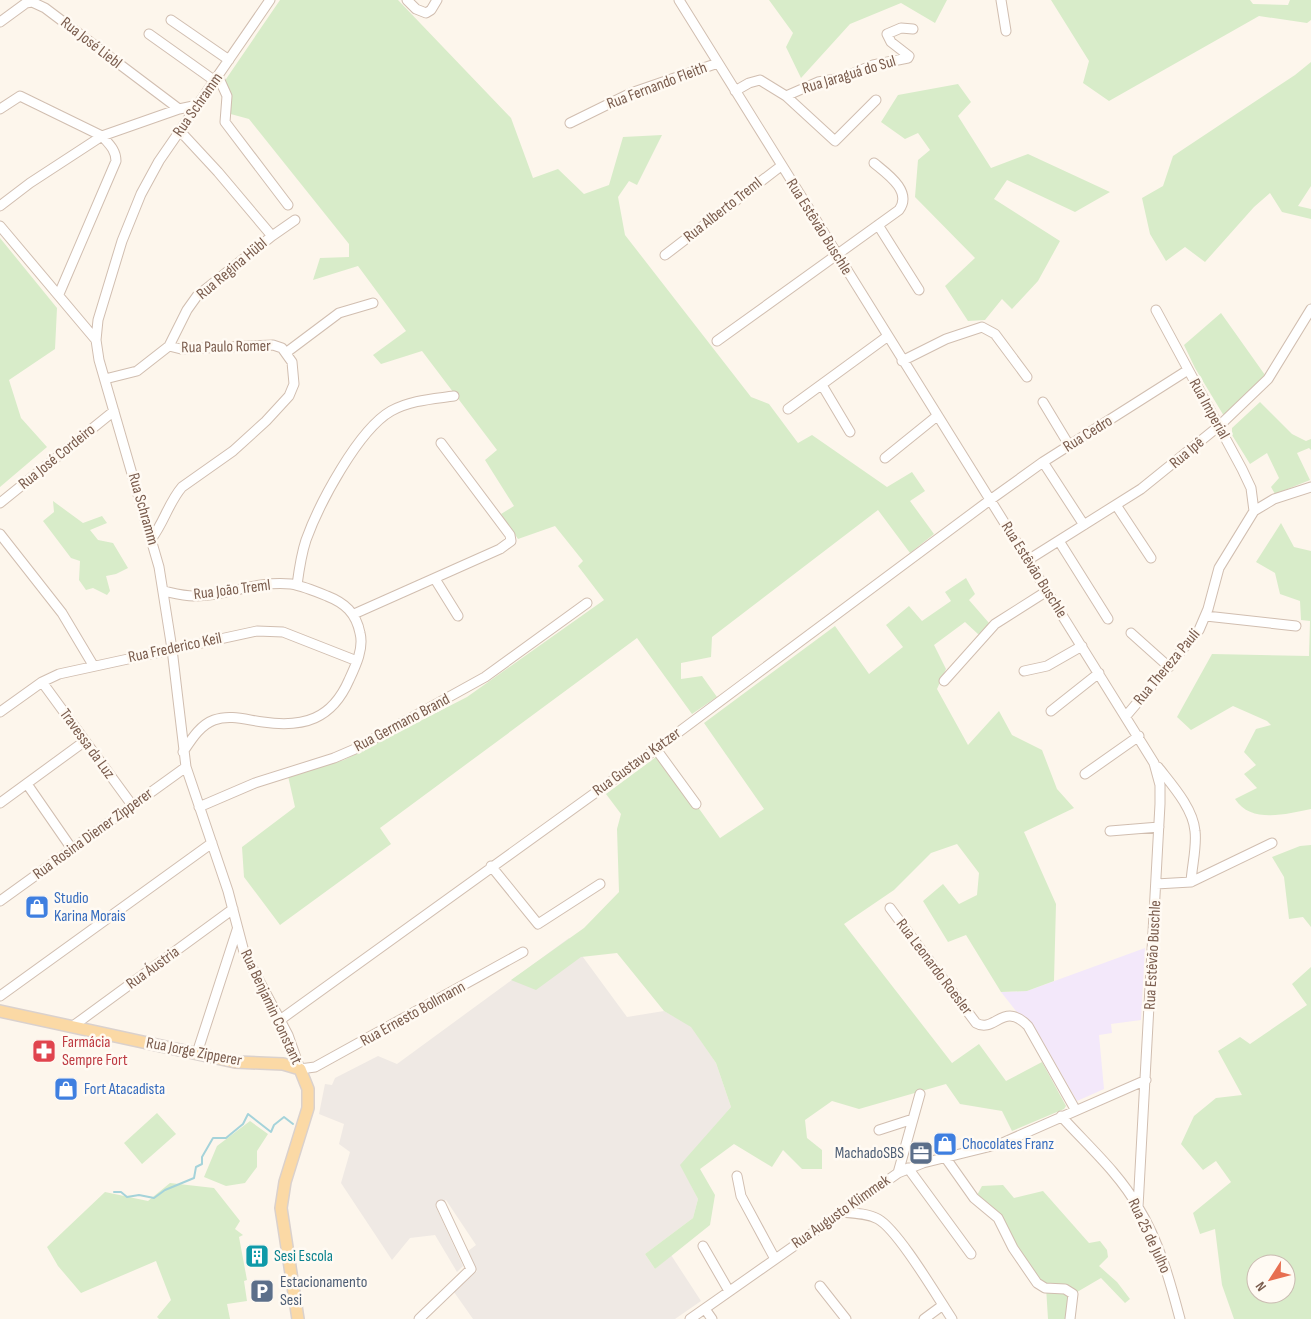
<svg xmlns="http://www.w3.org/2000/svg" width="1311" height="1319" viewBox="0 0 1311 1319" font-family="'Sofia Sans Condensed',sans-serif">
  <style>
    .industrial { fill: #efe9e4 }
    .education { fill: #f3e8fa }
    .green { fill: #d8ecc9; fill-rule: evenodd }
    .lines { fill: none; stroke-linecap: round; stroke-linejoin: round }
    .stream { stroke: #a5d3da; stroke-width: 2 }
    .minor-casing { stroke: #d1beb0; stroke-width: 11 }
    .major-casing { stroke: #dad1cd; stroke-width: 14 }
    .minor { stroke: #fff; stroke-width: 9 }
    .major { stroke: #fbd9a5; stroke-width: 11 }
    .labels { text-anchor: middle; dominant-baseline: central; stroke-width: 5; stroke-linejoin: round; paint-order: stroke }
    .street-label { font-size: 16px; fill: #7a5c4d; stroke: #fffaf3 }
    .shop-label { font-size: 16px; fill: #366cbe; stroke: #fffaf3; text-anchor: start }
    .health-label { font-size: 16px; fill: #be3a42; stroke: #fffaf3; text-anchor: start }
    .service-label { font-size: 16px; fill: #4e5e75; stroke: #fffaf3; text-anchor: end }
    .culture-label { font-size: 16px; fill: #0d838f; stroke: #fffaf3; text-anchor: start }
  </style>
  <rect width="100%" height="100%" fill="#fdf6ec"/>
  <path class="industrial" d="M569,938L627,1017L664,1011L691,1026L716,1063L731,1107L681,1165L698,1199L693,1218L645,1254L655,1269L671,1255L701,1301L675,1319H473L454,1292L477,1271L464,1254L476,1245L446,1200L435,1205L463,1266L457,1272L435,1235L410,1238L392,1260L341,1183L350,1152L339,1144L344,1124L319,1114L325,1084L332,1085L335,1078L378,1056L397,1064Z"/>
  <path class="education" d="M1145,948L1141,1020L1111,1024L1112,1033L1099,1035L1104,1089L1077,1101L1034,1026L1016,1011L1001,992L1027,991Z"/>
  <path class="green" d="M280,0H398L511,118L533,178L558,169L584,194L609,185L623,137L662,135L637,185L629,181L618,197L625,235L751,397L769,404L798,443L812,435L887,487L912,472L925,491L910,501L934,534L910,553L878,510L712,637L711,657L681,663V679L702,676L717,697L692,714L637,638L380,828L391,844L280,925L244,877L242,847L295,807L288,776L344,760L467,697L604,600L578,566L583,561L555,526L518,539L501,514L514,506L485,460L497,450L422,351L381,364L373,355L406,331L358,266L313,280L320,258L349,257V244L249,119L227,113L224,82Z
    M769,0H947L935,23L901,3L850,24L801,78L786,47L793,33Z
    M1051,0H1250L1253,4L1288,5L1290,0H1311V20L1307,23L1259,16L1109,101L1083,83L1089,61Z
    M1311,62V186L1298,206L1311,209V219L1282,212L1270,193L1254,207L1205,262L1185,247L1166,261L1150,234L1142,198L1163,186L1173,156L1295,75Z
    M958,84L971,102L958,116L991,168L1028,154L1110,192L1075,212L1007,180L994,199L1060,241L1038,281L1012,309L1002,299L985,320L968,321L945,286L975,258L915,197L918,160L930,150L918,133L905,139L881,122L898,95Z
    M0,238L57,308L55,349L9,380L21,418L47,447L0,487Z
    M1221,313L1265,375L1228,414L1224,416L1195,368L1184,345Z
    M1260,402L1292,434L1306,441L1311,439V450L1309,448L1297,453L1310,480L1275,494L1271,487L1279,478L1267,453L1250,464L1232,435V428Z
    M53,501L83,523L102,516L107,523L90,530L98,540L113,543L128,568L116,574L106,576L110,591L107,595L93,588L86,590L79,580L80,561L71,558L43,521L54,512Z
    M1281,523L1294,547L1311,551V809C1286,814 1251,824 1235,799L1257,788L1244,774L1256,765L1244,752L1256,729L1271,725L1267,721L1233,706L1191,730L1177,717L1212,654L1309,656L1310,621L1301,620L1300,601L1280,594L1275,573L1256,562Z
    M966,578L975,594L969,600L989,623L984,633L978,634L965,622L934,645L946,669L937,689L968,745L999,711L1012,735L1042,750L1057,789L1074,808L1024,832L1056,904L1054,981L1027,991L1001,992L966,935L948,942L923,901L943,884L959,904L977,895L979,873L957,844L931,853L894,890L844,924L952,1063L979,1044L1006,1081L1042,1062L1066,1106L1064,1109L1012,1131L1002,1111L960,1104L946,1084L859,1109L832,1101L805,1120L807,1138L822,1150V1169H802L783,1150L772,1167L734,1144L700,1169L715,1195L710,1225L655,1269L645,1254L693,1218L698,1199L680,1165L731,1107L716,1063L691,1027L664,1011L617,953L581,957L536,990L511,980L584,928L619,892L617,829L621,814L606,794L660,754L720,838L764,809L704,723L835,626L869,674L903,647L886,625L909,606L922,621L951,601L945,592Z
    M1311,845V927L1303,917L1289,919L1284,877L1272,857L1300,846Z
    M1311,967V1319H1234L1222,1285L1215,1229L1200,1234L1193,1213L1231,1182L1216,1161L1203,1170L1181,1144L1194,1116L1216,1098L1242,1095L1218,1051L1240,1037L1250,1044L1307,1005L1292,984ZM1256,1264H1286V1294H1256Z
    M157,1113L176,1134L142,1164L124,1143Z
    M250,1121L268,1134L257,1151V1167L245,1183L226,1186L204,1177L217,1146Z
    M170,1183L214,1188L240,1221L235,1229L243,1235L239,1237L247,1280L244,1281L247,1301L227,1304L230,1319H159L157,1317L171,1300L156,1261L81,1293L58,1266L47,1247L105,1192L148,1201Z
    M1003,1185L1014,1198L1043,1191L1089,1243L1100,1241L1107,1250L1108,1257L1099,1266L1117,1282L1130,1299L1125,1303L1101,1278L1072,1295L1069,1319H1048L1046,1287L1031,1273L1005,1226L976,1197L982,1186Z"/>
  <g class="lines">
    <path class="stream" d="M114,1192H121L127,1197L139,1195L154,1198L165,1190L194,1178L196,1167L202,1164V1157L213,1138H226L243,1124L248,1114L271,1132L274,1125L284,1117L293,1124"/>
    <g class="minor-casing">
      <path id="minor" d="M270,0L159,161L141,194L122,241L98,320L96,340L99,360L159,567L172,649L186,767L228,891L244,952L288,1035L300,1069L315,1067L523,952
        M407,0L416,9L426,13L431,10L437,0
        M679,0L1154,763L1160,785V804L1138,1207
        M1001,0L1006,31
        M171,20L229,60
        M0,22L26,3L32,2L45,8L179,109
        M149,34L215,81
        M218,76L227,96L225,122L288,205
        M735,91L749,83L760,80L786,96L818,82L842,78L873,65L908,58L909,56L891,42L887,34L901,28L913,29
        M786,96L835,141L876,100
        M0,109L20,96L102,136L179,109L198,105
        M570,123L631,93L718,63
        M0,206L30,183L102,136C109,144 116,150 116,161L59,294
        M878,225L919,290
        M0,226L96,340
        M272,236L295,220
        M665,255L781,166
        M1156,310L1242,469L1251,488L1254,511
        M717,341L899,210C913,191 886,173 874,163
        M169,346L187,310L197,296L272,236L218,172L180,131
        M287,352L339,313L373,303
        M902,361L946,339L982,327L995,334L1027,377
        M105,379L137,371L169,346L181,349L273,345L282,348L292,362L294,384L289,396L266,421L233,451L182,487C169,502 164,522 152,538
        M822,385L850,432
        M1043,402L1069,445
        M788,409L888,336
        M885,458L937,416
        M1043,462L1084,525
        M0,503L114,411
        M1116,505L1151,558
        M0,534L62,613L93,665
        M1059,541L1108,619
        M1028,560L1141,489L1219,426L1268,379L1311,309
        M435,579L458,616
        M297,585C299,570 301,555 306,540C319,504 358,430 391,411C411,400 433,399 454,396
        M164,591C173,593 184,596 194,596C225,597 256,580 291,584C303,586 315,591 327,596C345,603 356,613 360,633C364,648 356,665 349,680C332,719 304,728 263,722C247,720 230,714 214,720C200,725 191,740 183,752
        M354,614L500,549L511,541L510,535L441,443
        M1206,616L1296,626
        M1131,633L1169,667
        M1024,671L1047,666L1082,646
        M944,681L995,624L1047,591
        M42,682L132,805
        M1051,711L1099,673
        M0,712L42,682L59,674L257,631L283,632L357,661
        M1126,716L1199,630L1208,609L1219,568L1254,511L1274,499L1311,487
        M656,749L696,804
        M1085,774L1139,736
        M27,784L72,849
        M0,803L85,741
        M199,807L255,783L334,758L355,749L485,677L587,603
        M1110,831L1159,827
        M491,866L538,924L600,884
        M1191,882L1272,843
        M1156,884L1191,882C1192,865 1197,847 1195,831C1193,808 1172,785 1158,767
        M0,901L186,767
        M890,908L976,1023C995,1034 1003,1000 1028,1026L1075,1109
        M0,996L212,843
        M280,1020L656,749L990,500L1043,462L1188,370
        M73,1026L233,909
        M197,1053L237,930
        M1061,1116C1087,1145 1119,1173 1138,1207C1159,1241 1170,1281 1180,1319
        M879,1130L913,1119
        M945,1157L974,1198L998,1218L1013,1248L1037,1283L1045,1288L1065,1289L1073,1294L1070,1319
        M908,1168L971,1254
        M898,1173L920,1094
        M737,1176L741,1196L775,1259
        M840,1212C853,1213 867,1213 878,1219C898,1230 938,1298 952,1319
        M703,1246L729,1291
        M820,1286L846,1319
        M705,1309L712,1319
        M419,1319L471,1269L441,1205
        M690,1319L898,1173L923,1163L1000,1144L1146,1080
        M924,1319L943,1305"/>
    </g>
    <g class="major-casing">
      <path id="major" d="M0,1011L235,1062L283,1064L300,1069L308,1089V1108L285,1182L281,1208L298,1319"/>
    </g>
    <use href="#minor" class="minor"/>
    <use href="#major" class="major"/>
  </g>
  <defs>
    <g id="shop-square" transform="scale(1.25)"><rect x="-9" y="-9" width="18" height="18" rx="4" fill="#3f7fe0" stroke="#fffaf3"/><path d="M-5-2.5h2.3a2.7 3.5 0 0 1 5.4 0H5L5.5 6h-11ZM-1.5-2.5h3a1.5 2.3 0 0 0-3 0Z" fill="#fff"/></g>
    <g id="pharmacy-square" transform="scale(1.25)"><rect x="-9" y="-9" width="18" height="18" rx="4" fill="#e0444e" stroke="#fffaf3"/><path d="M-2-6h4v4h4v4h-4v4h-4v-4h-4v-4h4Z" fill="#fff"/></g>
    <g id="office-square" transform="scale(1.25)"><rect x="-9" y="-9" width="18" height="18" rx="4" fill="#5c6f8a" stroke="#fffaf3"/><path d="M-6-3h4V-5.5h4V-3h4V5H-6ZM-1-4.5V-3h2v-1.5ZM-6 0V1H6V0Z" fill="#fff"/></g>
    <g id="building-square" transform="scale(1.25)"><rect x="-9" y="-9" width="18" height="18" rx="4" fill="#0f9aa8" stroke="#fffaf3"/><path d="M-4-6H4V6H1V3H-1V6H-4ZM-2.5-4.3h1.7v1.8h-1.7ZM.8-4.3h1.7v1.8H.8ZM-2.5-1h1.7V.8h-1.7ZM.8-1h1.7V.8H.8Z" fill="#fff"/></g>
    <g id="parking-square" transform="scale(1.25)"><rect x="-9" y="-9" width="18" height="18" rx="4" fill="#5c6f8a" stroke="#fffaf3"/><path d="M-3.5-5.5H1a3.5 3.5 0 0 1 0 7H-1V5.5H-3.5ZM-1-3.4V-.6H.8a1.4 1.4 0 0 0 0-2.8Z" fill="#fff"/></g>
  </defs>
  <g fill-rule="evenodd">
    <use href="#shop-square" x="37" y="907"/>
    <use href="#pharmacy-square" x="44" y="1051"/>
    <use href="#shop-square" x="66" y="1089"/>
    <use href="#shop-square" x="945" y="1144"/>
    <use href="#office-square" x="921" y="1153"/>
    <use href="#building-square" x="257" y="1256"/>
    <use href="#parking-square" x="262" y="1291"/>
  </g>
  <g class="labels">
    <g class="street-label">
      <text transform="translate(91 43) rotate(38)">Rua José Liebl</text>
      <text transform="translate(849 75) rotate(-17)">Rua Jaraguá do Sul</text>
      <text transform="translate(657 86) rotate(-21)">Rua Fernando Fleith</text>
      <text transform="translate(198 105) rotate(-55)">Rua Schramm</text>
      <text transform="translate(723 210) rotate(-38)">Rua Alberto Treml</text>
      <text transform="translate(819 227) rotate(58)">Rua Estêvão Buschle</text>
      <text transform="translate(232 269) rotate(-40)">Rua Regina Hübl</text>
      <text transform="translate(226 347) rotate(-1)">Rua Paulo Romer</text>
      <text transform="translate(1209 409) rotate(61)">Rua Imperial</text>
      <text transform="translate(1088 434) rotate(-32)">Rua Cedro</text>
      <text transform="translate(1187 453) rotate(-40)">Rua Ipê</text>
      <text transform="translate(57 457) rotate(-39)">Rua José Cordeiro</text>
      <text transform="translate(143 509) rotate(74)">Rua Schramm</text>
      <text transform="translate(1034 570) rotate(58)">Rua Estêvão Buschle</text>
      <text transform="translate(232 590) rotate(-7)">Rua João Treml</text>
      <text transform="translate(175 648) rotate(-12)">Rua Frederico Keil</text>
      <text transform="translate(1167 667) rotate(-50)">Rua Thereza Pauli</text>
      <text transform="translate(402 723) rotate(-28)">Rua Germano Brand</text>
      <text transform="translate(87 744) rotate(54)">Travessa da Luz</text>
      <text transform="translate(637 762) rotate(-36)">Rua Gustavo Katzer</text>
      <text transform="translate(93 834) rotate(-36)">Rua Rosina Diener Zipperer</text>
      <text transform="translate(1153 955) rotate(-87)">Rua Estêvão Buschle</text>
      <text transform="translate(934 967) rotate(53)">Rua Leonardo Roesler</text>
      <text transform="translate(153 968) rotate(-36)">Rua Áustria</text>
      <text transform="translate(271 1007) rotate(65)">Rua Benjamin Constant</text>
      <text transform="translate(413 1014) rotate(-29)">Rua Ernesto Bollmann</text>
      <text transform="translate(194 1052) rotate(11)">Rua Jorge Zipperer</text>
      <text transform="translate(841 1212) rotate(-35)">Rua Augusto Klimmek</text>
      <text transform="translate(1149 1236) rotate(65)">Rua 25 de Julho</text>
    </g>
    <g class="shop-label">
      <text x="54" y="898">Studio<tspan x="54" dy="18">Karina Morais</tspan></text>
      <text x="84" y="1089">Fort Atacadista</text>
      <text x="962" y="1144">Chocolates Franz</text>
    </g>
    <g class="health-label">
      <text x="62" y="1042">Farmácia<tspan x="62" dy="18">Sempre Fort</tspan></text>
    </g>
    <g class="service-label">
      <text x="904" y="1153">MachadoSBS</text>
      <text x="280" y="1282" text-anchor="start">Estacionamento<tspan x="280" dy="18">Sesi</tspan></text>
    </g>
    <g class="culture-label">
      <text x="274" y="1256">Sesi Escola</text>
    </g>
  </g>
  <g transform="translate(1271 1279) rotate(234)"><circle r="24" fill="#fffaf3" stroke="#cabbb1"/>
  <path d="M0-4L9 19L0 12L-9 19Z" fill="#e76f51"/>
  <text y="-8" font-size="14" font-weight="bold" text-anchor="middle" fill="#7a5c4d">N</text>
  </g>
</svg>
